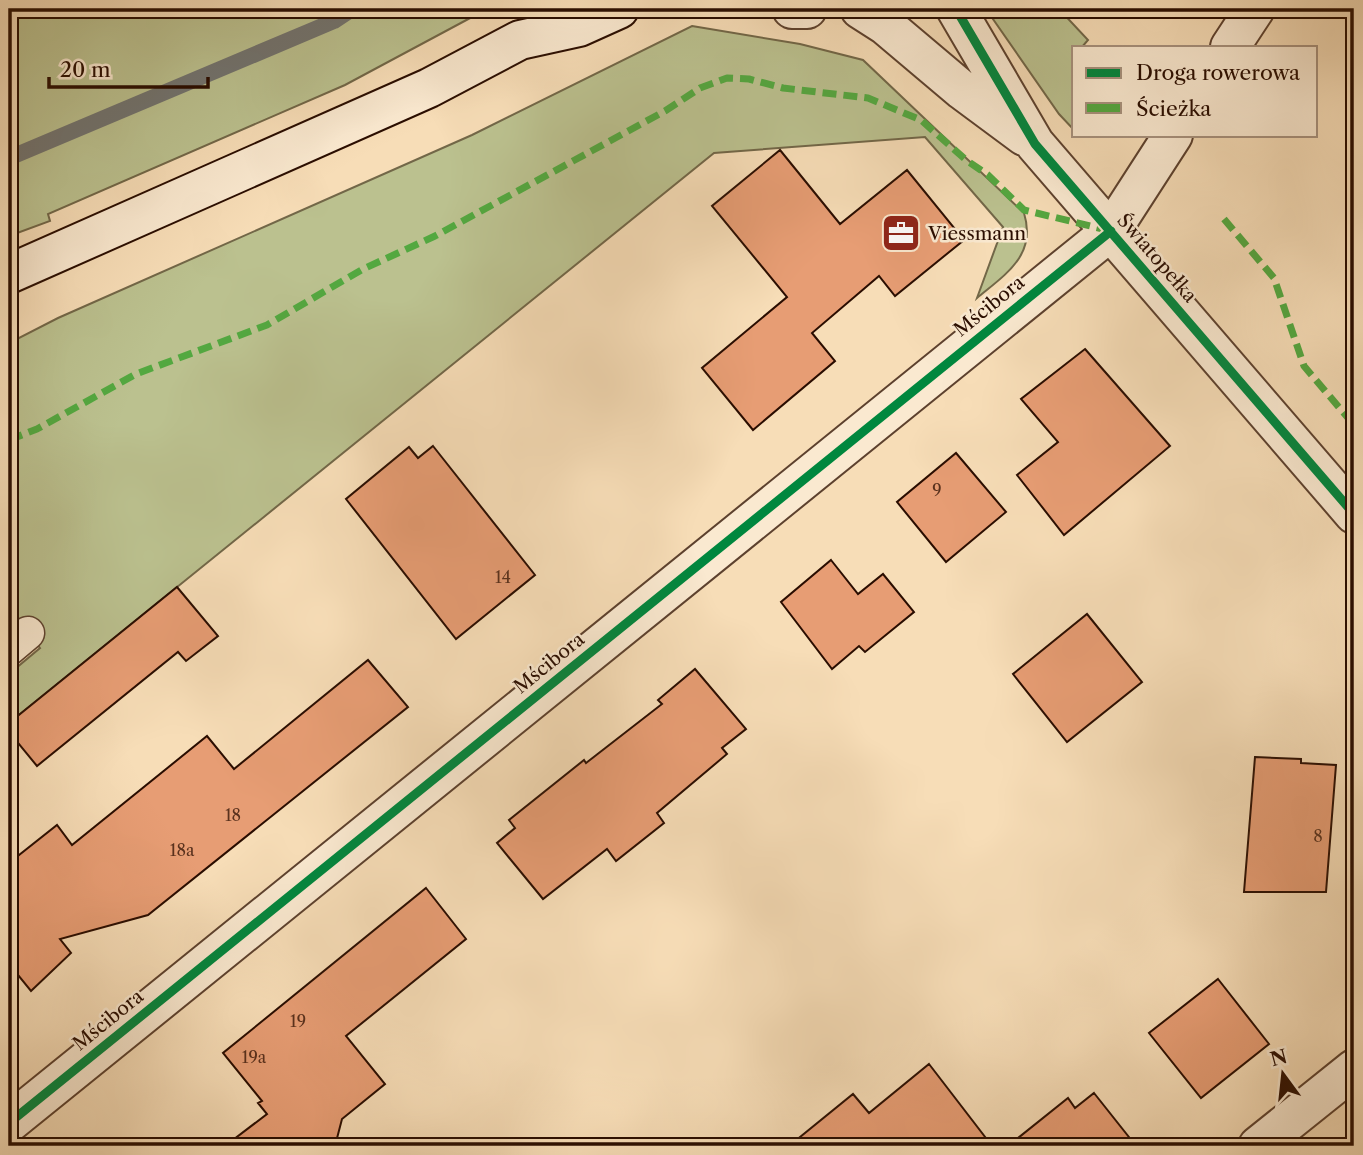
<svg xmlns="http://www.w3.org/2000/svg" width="1363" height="1155" viewBox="0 0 1363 1155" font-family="'Libre Caslon Text',serif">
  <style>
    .green { fill: #bbc18f; stroke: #726748; stroke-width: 2 }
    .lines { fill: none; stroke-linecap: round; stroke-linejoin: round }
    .stream { stroke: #727470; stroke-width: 16 }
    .building { fill: #e79d74; stroke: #2a0d00; stroke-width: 2 }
    .service-casing { stroke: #5d412e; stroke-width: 35 }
    .minor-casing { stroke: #5d412e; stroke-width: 42 }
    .tertiary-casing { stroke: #5d412e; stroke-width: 42 }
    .secondary-casing { stroke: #2a0d00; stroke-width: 42 }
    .service { stroke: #fae9d0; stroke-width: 32 }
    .minor { stroke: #fae9d0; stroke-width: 38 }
    .tertiary { stroke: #fae9d0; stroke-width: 38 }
    .secondary { stroke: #fae9d0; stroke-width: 38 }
    .quiet { stroke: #53a840; stroke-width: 7; stroke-dasharray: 14 7; stroke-linecap: butt }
    .cycleway-casing { stroke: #fae9d0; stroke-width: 13 }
    .cycleway { stroke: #00873e; stroke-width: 9 }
    .labels { text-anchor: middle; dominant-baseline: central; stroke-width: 5; stroke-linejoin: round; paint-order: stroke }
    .number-label { font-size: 16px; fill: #59311d }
    .poi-label { font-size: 19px; fill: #2a0d00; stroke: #fae9d0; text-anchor: start }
    .street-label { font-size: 19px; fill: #2a0d00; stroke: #fae9d0 }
  </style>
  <rect width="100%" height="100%" fill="#f7ddb7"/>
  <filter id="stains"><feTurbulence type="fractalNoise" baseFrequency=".00286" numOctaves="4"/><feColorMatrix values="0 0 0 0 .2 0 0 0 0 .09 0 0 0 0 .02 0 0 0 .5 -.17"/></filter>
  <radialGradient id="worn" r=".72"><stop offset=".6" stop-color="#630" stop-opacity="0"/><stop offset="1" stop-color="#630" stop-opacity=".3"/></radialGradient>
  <path class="green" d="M9,9H487L345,85L48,214L50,221L9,236Z
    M986,9H1059L1088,40L1082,47H1074V130L1059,114Z
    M692,26L800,44L863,60L1024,213C1037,255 1006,274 977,298L1003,227L925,137L714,153L9,723V674L40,648L9,609V343L58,318L472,135Z"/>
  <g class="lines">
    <path class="stream" d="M9,158L334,21L352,9"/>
  </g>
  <path class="building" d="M780,150L840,224L907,170L964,240L895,296L879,276L812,333L835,361L753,430L702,368L787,297L712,206Z
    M1085,349L1170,446L1064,535L1017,475L1058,442L1021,399Z
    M433,446L535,575L456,639L346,499L409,447L418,458Z
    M956,453L1006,512L946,562L897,502Z
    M831,560L858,594L883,574L914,612L865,652L859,646L832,669L781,602Z
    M177,587L218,636L186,661L178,652L37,766L9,732V723Z
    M1087,614L1142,682L1067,742L1013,674Z
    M368,660L408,707L148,915L60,939L71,953L31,991L9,964V863L57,825L72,845L207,736L234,769Z
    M695,669L746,729L722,748L727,754L657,813L664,823L616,861L607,849L543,899L497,843L515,828L509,820L584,760L586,763L662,704L658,700Z
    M1255,757L1301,759V763L1336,765L1326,892H1244Z
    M426,888L466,939L346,1036L385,1084L342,1119L335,1146H225L267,1114L258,1103L262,1101L223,1053Z
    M1218,979L1269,1044L1201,1098L1149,1033Z
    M929,1064L992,1146H789L853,1094L869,1113Z
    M1094,1093L1136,1146H1008L1068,1098L1075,1108Z"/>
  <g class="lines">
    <g class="service-casing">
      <path id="service" d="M9,649L28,633"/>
    </g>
    <g class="minor-casing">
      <path id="minor" d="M1230,47L1255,9
        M9,1123L1111,231L1173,135
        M1258,1146L1354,1069"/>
    </g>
    <g class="tertiary-casing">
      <path id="tertiary" d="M792,9H807
        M860,9L885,25L962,90L1024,136
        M956,9L1035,144L1354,514"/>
    </g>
    <g class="secondary-casing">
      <path id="secondary" d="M9,274L429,88L520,40L579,27L619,9"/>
    </g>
    <use href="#service" class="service"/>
    <use href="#minor" class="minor"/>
    <use href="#tertiary" class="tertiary"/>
    <use href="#secondary" class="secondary"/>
    <path class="quiet" d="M1224,219L1274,278L1304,366L1354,425
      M9,440L37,429L136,374L267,325L363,269L435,236L665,111L700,88L727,78L749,79L783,88L868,98L921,120L966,160L988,175L1024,210L1107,230"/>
    <g class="cycleway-casing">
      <path id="cycleway" d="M956,9L1035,144L1354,514
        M9,1123L1111,231"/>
    </g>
    <use href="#cycleway" class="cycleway"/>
  </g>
  <defs>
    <g id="office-square" transform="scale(2.0125)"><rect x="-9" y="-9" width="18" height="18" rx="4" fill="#8f2418" stroke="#fae9d0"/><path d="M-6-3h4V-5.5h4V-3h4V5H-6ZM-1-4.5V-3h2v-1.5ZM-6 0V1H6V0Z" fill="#fff"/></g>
  </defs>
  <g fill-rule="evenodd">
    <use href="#office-square" x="901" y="233"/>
  </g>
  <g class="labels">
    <g class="number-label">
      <text x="937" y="490">9</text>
      <text x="503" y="577">14</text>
      <text x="233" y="815">18</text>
      <text x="1318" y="836">8</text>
      <text x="182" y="850">18a</text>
      <text x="298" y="1021">19</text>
      <text x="254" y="1057">19a</text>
    </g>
    <g class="poi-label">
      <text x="928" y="233">Viessmann</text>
    </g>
    <g class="street-label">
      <text transform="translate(1157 258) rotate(49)">Światopełka</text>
      <text transform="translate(989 306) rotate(-39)">Mścibora</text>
      <text transform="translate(549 663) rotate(-39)">Mścibora</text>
      <text transform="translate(108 1020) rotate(-39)">Mścibora</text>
    </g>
  </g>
  <rect width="1363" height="1155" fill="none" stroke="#f7ddb7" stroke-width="35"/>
  <rect x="10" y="10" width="1342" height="1134" fill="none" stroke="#2a0d00" stroke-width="3.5"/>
  <rect x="18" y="18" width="1328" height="1120" fill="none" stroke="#2a0d00" stroke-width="2"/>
  <rect x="1072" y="46" width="245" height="91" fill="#fae9d0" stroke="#a7917d" stroke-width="2"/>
  <rect x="1086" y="68" width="35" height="10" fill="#00873e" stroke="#a7917d" stroke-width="2"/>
  <text x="1136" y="80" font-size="21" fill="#2a0d00">Droga rowerowa</text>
  <rect x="1086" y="103" width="35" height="10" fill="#53a840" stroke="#a7917d" stroke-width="2"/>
  <text x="1136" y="116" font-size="21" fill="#2a0d00">Ścieżka</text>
  <g transform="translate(1283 1074) rotate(345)" stroke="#fae9d0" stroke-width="5" paint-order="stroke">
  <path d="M0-5L12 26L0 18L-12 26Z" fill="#2a0d00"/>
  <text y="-10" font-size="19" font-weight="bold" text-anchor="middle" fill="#2a0d00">N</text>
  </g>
  <path d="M49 77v10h159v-10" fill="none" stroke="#2a0d00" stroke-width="3.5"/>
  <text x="60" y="77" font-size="21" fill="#2a0d00" stroke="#fae9d0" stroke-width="5" paint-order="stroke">20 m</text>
  <rect width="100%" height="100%" filter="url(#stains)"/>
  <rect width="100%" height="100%" fill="url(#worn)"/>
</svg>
